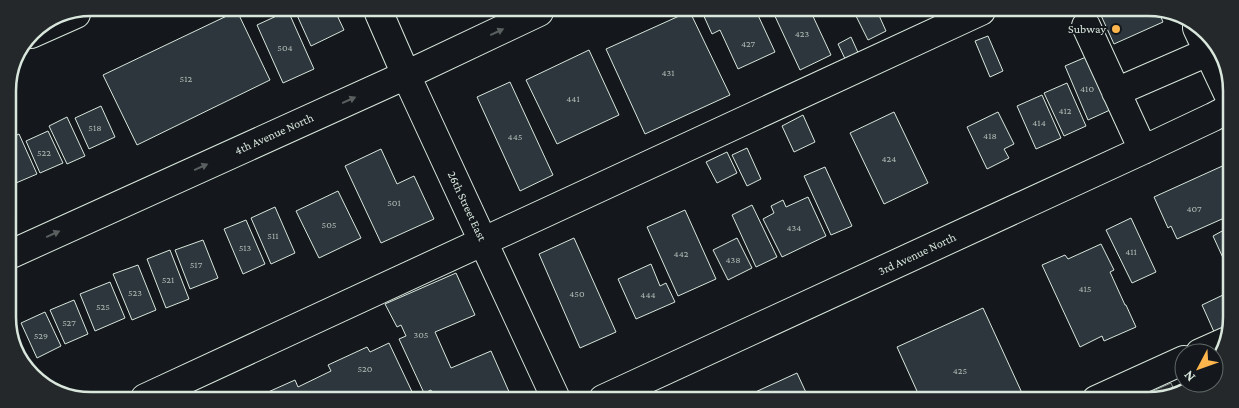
<svg xmlns="http://www.w3.org/2000/svg" width="1239" height="408" viewBox="0 0 1239 408" font-family="'Crimson Pro',serif">
  <style>
    .parking { fill: #24282b; stroke: #939e99 }
    .building { fill: #2c363c; stroke: #d8e6dc }
    .lines { fill: none; stroke-linecap: round; stroke-linejoin: round }
    .minor-casing { stroke: #d8e6dc; stroke-width: 30 }
    .major-casing { stroke: #d8e6dc; stroke-width: 30 }
    .minor { stroke: #14181c; stroke-width: 28 }
    .major { stroke: #14181c; stroke-width: 28 }
    .oneway { fill: #59605f }
    .poi-dot { fill: #ffb74d; stroke: #14181c; stroke-width: 2 }
    .labels { text-anchor: middle; dominant-baseline: central; stroke-width: 4; stroke-linejoin: round; paint-order: stroke }
    .number-label { font-size: 10px; fill: #adbab4 }
    .poi-label { font-size: 12px; fill: #d8e6dc; stroke: #14181c; text-anchor: end }
    .street-label { font-size: 12px; fill: #d8e6dc; stroke: #14181c }
    .rim { fill: none; stroke: #d8e6dc; stroke-width: 2.5 }
  </style>
  <rect width="100%" height="100%" fill="#14181c"/>
  <path class="parking" d="M1171,383L1175,392L1153,400H1133Z"/>
  <path class="building" d="M1158,10L1163,22L1114,44L1099,11Z
    M860,11H877L886,31L868,40L855,14Z
    M688,12H690L730,95L645,134L606,49Z
    M702,12H760L757,13L775,52L738,69L720,30L712,34Z
    M773,12H811L831,55L800,70Z
    M233,13H238L270,80L137,145L103,75Z
    M283,13H289L314,69L283,83L257,25Z
    M296,13H336L344,30L311,46Z
    M988,36L1003,71L990,77L975,41Z
    M851,37L860,57L847,63L838,44Z
    M589,50L619,115L557,144L526,80Z
    M1086,57L1110,110L1088,120L1065,66Z
    M510,82L553,175L520,191L477,97Z
    M1067,83L1086,126L1064,136L1044,93Z
    M1042,95L1061,138L1036,149L1017,106Z
    M101,106L115,137L89,149L75,118Z
    M894,112L928,183L884,204L850,133Z
    M998,112L1014,144L1004,149L1009,158L987,169L967,127Z
    M803,115L815,142L794,152L782,126Z
    M67,117L85,156L67,164L49,126Z
    M48,131L63,163L40,173L26,141Z
    M19,134L37,174L16,183L8,167V139Z
    M747,148L761,179L747,186L732,155Z
    M381,149L397,184L414,176L434,219L381,243L345,166Z
    M727,152L737,173L717,183L706,162Z
    M1229,163V271L1213,236L1224,230L1223,228L1226,227L1222,219L1177,239L1171,226L1168,228L1154,197Z
    M825,167L852,226L831,235L804,176Z
    M338,191L361,238L319,258L296,211Z
    M808,197L826,236L782,257L763,219L774,213L771,206L783,200L786,207Z
    M752,205L777,257L756,267L732,215Z
    M275,207L295,253L271,264L251,218Z
    M685,210L716,279L678,296L647,227Z
    M1131,218L1156,272L1132,283L1106,230Z
    M246,220L265,264L243,274L224,229Z
    M574,238L616,332L580,348L539,254Z
    M737,238L752,268L728,280L713,250Z
    M203,240L218,278L190,289L175,250Z
    M1101,244L1114,270L1110,272L1125,305H1126L1136,327L1104,341L1102,336L1080,347L1042,265L1065,255L1068,259Z
    M170,250L189,299L166,308L147,259Z
    M651,264L660,286L666,283L675,302L636,319L618,279Z
    M138,265L156,310L132,320L113,274Z
    M456,273L475,315L435,332L451,368L491,351L510,394L498,399H435L431,390L424,393L399,339L406,336L401,325L397,327L385,304Z
    M110,282L125,318L95,331L80,294Z
    M1223,295L1227,305L1229,304V328L1215,334L1202,305Z
    M74,300L88,334L65,344L50,310Z
    M983,308L1022,393L1007,400H921L897,347Z
    M45,312L61,346L37,358L21,323Z
    M389,343L415,398H258L257,397L295,380L298,387L331,371L328,365L367,347L370,352Z
    M797,373L809,399H740Z"/>
  <g class="lines">
    <g class="minor-casing">
      <path id="minor" d="M379,13L406,75L556,399
        M1086,26L1143,150
        M31,34L76,14
        M1116,92L1208,52
        M9,255L406,75L539,12
        M1200,353L1227,341
        M145,398C424,269 702,138 981,11
        M603,399L1143,150L1213,117L1230,108
        M1096,400L1184,360"/>
    </g>
    <g class="major-casing">
      <path id="major" d="M1197,28L1230,98"/>
    </g>
    <use href="#minor" class="minor"/>
    <use href="#major" class="major"/>
  </g>
  <defs><path id="oneway-solid" d="M-6-.8H1V-3.2L6.5 0L1 3.2V.8H-6Z" transform="scale(1.25)"/></defs>
  <g class="oneway">
    <use href="#oneway-solid" transform="translate(497 32) rotate(-25)"/>
    <use href="#oneway-solid" transform="translate(349 100) rotate(-24)"/>
    <use href="#oneway-solid" transform="translate(201 167) rotate(-24)"/>
    <use href="#oneway-solid" transform="translate(53 234) rotate(-24)"/>
  </g>
  <circle class="poi-dot" cx="1116" cy="29" r="5"/>
  <g class="labels">
    <g class="number-label">
      <text x="802" y="33">423</text>
      <text x="748" y="43">427</text>
      <text x="285" y="47">504</text>
      <text x="668" y="72">431</text>
      <text x="186" y="78">512</text>
      <text x="1087" y="88">410</text>
      <text x="573" y="98">441</text>
      <text x="1065" y="110">412</text>
      <text x="1039" y="122">414</text>
      <text x="95" y="127">518</text>
      <text x="990" y="135">418</text>
      <text x="515" y="136">445</text>
      <text x="44" y="152">522</text>
      <text x="889" y="158">424</text>
      <text x="394" y="202">501</text>
      <text x="1194" y="208">407</text>
      <text x="329" y="224">505</text>
      <text x="794" y="227">434</text>
      <text x="273" y="235">511</text>
      <text x="245" y="247">513</text>
      <text x="1131" y="251">411</text>
      <text x="681" y="253">442</text>
      <text x="733" y="259">438</text>
      <text x="196" y="264">517</text>
      <text x="168" y="279">521</text>
      <text x="1085" y="288">415</text>
      <text x="135" y="292">523</text>
      <text x="577" y="293">450</text>
      <text x="648" y="294">444</text>
      <text x="103" y="306">525</text>
      <text x="69" y="322">527</text>
      <text x="421" y="334">305</text>
      <text x="41" y="335">529</text>
      <text x="365" y="368">520</text>
      <text x="960" y="370">425</text>
    </g>
    <g class="poi-label">
      <text x="1106" y="29">Subway</text>
    </g>
    <g class="street-label">
      <text transform="translate(274 134) rotate(-24)">4th Avenue North</text>
      <text transform="translate(467 206) rotate(65)">26th Street East</text>
      <text transform="translate(917 254) rotate(-25)">3rd Avenue North</text>
    </g>
  </g>
  <path d="M0 0H1239V408H0ZM91 16H1148A75 75 0 0 1 1223 91V317A75 75 0 0 1 1148 392H91A75 75 0 0 1 16 317V91A75 75 0 0 1 91 16Z" fill="#24282b" fill-rule="evenodd"/>
  <path class="rim" d="M91 16H1148A75 75 0 0 1 1223 91V317A75 75 0 0 1 1148 392H91A75 75 0 0 1 16 317V91A75 75 0 0 1 91 16Z"/>
  <g transform="translate(1199 368) rotate(229)"><circle r="24" fill="#14181c" stroke="#626a69"/>
  <path d="M0-4L9 19L0 12L-9 19Z" fill="#ffb74d"/>
  <text y="-8" font-size="14" font-weight="bold" text-anchor="middle" fill="#d8e6dc">N</text>
  </g>
</svg>
